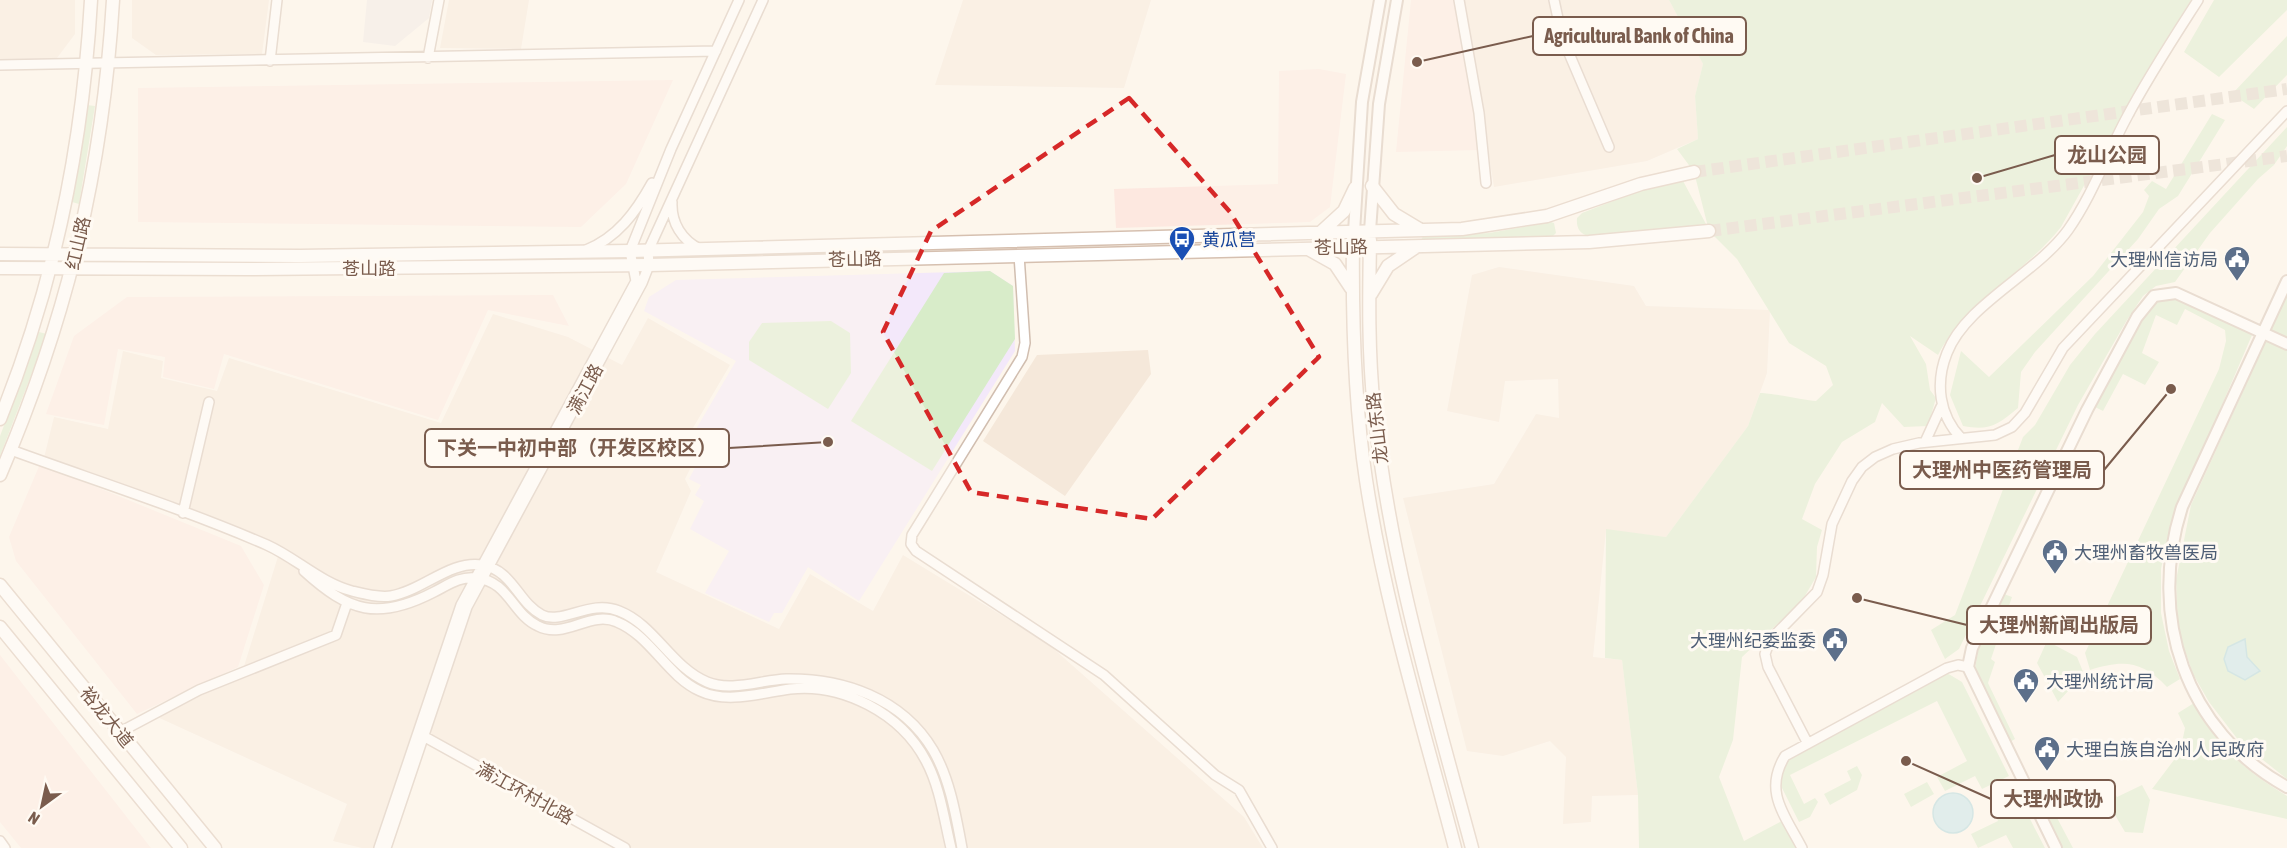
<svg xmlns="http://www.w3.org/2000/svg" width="2287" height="848" viewBox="0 0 2287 848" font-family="'Asap Condensed','Noto Sans SC',sans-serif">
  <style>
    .residential { fill: #f5e8da }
    .commercial { fill: #fde8e0 }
    .industrial { fill: #efe9e4 }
    .education { fill: #f3e8fa }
    .green { fill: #d8ecc9 }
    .water { fill: #bfe3e8; stroke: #a5d3da; stroke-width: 1.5 }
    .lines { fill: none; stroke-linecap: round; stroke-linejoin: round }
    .secondary-tunnel { stroke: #dcd0c4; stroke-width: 12; stroke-dasharray: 12 6; stroke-linecap: butt }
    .minor-casing { stroke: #d1beb0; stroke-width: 12 }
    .tertiary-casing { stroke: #d1beb0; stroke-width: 14 }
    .secondary-casing { stroke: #d6c0b0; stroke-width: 15 }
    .minor { stroke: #fff; stroke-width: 9 }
    .tertiary { stroke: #fff; stroke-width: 10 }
    .secondary { stroke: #fff; stroke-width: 12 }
    .marked { fill: none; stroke: #d62828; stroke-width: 4.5; stroke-dasharray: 12 8; stroke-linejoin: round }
    .labels { text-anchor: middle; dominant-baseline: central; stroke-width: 6; stroke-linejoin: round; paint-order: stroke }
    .transit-label { font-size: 18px; fill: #164399; stroke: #fffaf3; text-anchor: start }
    .street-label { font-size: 18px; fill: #7a5c4d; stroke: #fffaf3 }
    .service-label { font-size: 18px; fill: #4e5e75; stroke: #fffaf3; text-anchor: start }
    .leader { fill: none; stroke: #7a5c4d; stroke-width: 2 }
    .callout-dot { fill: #7a5c4d; stroke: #fffaf3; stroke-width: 2 }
    .callout { fill: #fffaf3; stroke: #7a5c4d; stroke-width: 2 }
    .callout-label { font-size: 20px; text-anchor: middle; font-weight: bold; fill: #7a5c4d }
  </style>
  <rect width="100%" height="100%" fill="#fdf6ec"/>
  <path class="residential" d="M0,0H75V34L51,66H0Z
    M132,0H269L262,54L156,55L132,38Z
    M449,0H529L521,49L440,48Z
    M963,0H1151L1124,88L935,85Z
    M1464,0H1669L1703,64L1695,96L1698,139L1647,161L1494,187Z
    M1499,267L1634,286L1646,306L1770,310L1767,373L1748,426L1666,537L1606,530L1593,657L1622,660L1638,795L1592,796L1591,822L1563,824L1566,757L1550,741L1503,756L1467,751L1403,498L1494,484L1536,414L1559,418L1558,379L1505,381L1499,422L1447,411L1472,275Z
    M493,314L568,337L622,365L648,318L730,365L687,438L700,449L685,479L691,491L656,572L779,629L810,574L873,611L903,555L1047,643L1244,817L1263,848H629L419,732L380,848H362L333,841L347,804L153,715L241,676L280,550L43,462L54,417L108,429L123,351L163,361L161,378L217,391L229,358L441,423Z
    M1148,350L1151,374L1065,496L983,441L1037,355Z"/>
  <path class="commercial" d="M1411,0H1456L1472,81L1480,150L1396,152Z
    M1319,69L1346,74L1330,207L1310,222L1116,228L1114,189L1278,184L1279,71Z
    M673,80L626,184L581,227L138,222V88Z
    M553,295L569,326L488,310L438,420L224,354L214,389L163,377L165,357L118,349L104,425L46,414L74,336L127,297Z
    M40,464L241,546L264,585L238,667L137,714L16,561L9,537Z
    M0,655L151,848H21L0,822Z"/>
  <path class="industrial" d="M367,0H432L429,18L395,46L363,42Z"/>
  <path class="education" d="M990,271L1013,286L1015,351L859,601L808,567L782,613H774L769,622L705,593L729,551L690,529L704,501L695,495L701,485L689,479L705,449L692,436L736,361L644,311L649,297L676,280Z"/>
  <path class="green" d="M1669,0H2191L2150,67L2061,227C2024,274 1966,301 1938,355L1910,336L1926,364L1930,390L1936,398L1928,426L1904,427L1882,403L1875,422L1842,442L1815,484L1802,519L1822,530L1817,547L1816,577L1802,601L1742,657L1733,740L1719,777L1744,841L1782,821L1796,848H1639L1638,795L1622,660L1605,658L1606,529L1666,537L1748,426L1760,393C1766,392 1805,400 1816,401L1833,385L1826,366L1789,343L1737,259L1709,231L1694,172L1677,149L1698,139L1695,96L1703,64Z
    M2214,0H2287V10L2219,77L2184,52Z
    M2287,36V75L2254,109L2232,94Z
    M87,105L95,106L79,204L72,202Z
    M2212,114L2225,120L2178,196L2159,209L2138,239L2035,352L2021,372L2018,408C1998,425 1989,431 1963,426L1950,395L1961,351L1989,377L2093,276L2143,212L2149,196L2144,190L2152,181L2166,189Z
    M2287,127V146L2274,165L2258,179L2210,233L2175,282L2156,286L2143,296L2127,320L2078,405L1959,649L1945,659L1931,630L1955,615L2023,437L2035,425L2070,365L2095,334Z
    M1682,179L1706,224L1632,233L1589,236C1580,234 1576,228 1577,218L1582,213L1634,193Z
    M1551,222L1554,223L1556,233L1552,237L1421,241L1423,236L1489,233Z
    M990,271L1013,286L1015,339L932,471L851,421L944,273Z
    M2287,295V779L2239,741L2209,702L2193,674L2178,630L2176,580L2191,505Z
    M2178,297L2252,335L2170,526L2161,569V613L2169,651L2180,679L2167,687C2141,660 2123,660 2090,670L2085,653L2219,369L2226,341L2225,330L2185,309L2177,325L2156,315L2142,353L2159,362L2145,385L2123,374L2103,411L2093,406L2147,310L2159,300Z
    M831,321L850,333L851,373L828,409L749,360V342L762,323Z
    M39,332L47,334L0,456V436Z
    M2004,594L2012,597L1991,659L1995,662L1988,683L2015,739L2008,743L1974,674L1980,641Z
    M2047,641L2077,657L2084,674L2058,702L2037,663Z
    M1947,673L1962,682L2009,776L1982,789L1975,776L1945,791L1937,777L1967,761L1937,701L1790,775L1804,804L1815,798L1818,802L1810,817L1799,822L1778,780L1786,758Z
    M2194,703C2222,749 2241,768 2287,796V819L2152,789L2180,752L2185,728L2178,713Z
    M1857,766L1862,775L1857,790L1830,805L1824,794L1851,780L1847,771Z
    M1927,782L1934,794L1911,807L1904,794Z
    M2111,785L2117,797L2142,785L2150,800L2143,833L2125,832L2101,791Z
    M2017,794L2045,848H2013L2006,835L1978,848L1971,834L1998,821L1992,806Z
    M2055,814L2073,848H2060L2045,820Z"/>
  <path class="water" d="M2245,639L2247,657L2260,671L2245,680L2228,671L2224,659L2228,647Z
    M1933 813a20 20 0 1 1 40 0a20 20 0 1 1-40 0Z"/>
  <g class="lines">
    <path class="secondary-tunnel" d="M1694,172L2287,89
      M1709,231L2287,156"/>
    <g class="minor-casing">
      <path id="minor" d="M1459,0L1479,113L1486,183
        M1554,0L1562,37L1609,147
        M428,58L439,0
        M270,61L277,0
        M0,65L716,51
        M672,202C671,223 682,240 700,249
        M586,250C617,238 636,212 652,183
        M1019,255L1025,343L1022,357L912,535L911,544L916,551L1104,675L1215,775L1239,790L1272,848
        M1961,438C1939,415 1935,383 1947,353C1966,304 2036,274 2068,230C2092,196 2107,154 2127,117C2148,77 2173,39 2198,0
        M1925,442L1941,407
        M11,450C96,481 184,509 267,545C296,558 321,583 352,591C364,594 379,598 391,596C422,591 450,560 482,565C513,570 518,603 542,615C562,625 590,599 619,611C655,625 671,667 707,682C731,692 761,680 786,679C843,678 902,698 933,750C950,779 956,816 962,848
        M183,513L209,402
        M304,571C349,612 378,621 434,592C448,585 460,576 476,578C509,581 512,614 538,626C565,640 590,610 617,622C651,636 667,676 700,691C727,704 761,693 790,689C842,683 901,713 926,761C940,787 944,819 951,848
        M120,732L199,690L336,635L347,603
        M425,737L625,848
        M1807,742L1768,667L1765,654L1770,640L1817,592L1823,575L1832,524L1852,481L1862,467L1875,457L1893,449L1919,443L1995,435L2012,427L2025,413L2063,348L2287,111
        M0,841L5,848
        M379,848L461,605L636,281L630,251L671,149L739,0
        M386,848L467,607L642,283L649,265L648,251L763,0
        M1802,848C1785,815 1763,792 1785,756L1947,668L1958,665L1968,667"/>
    </g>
    <g class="tertiary-casing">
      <path id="tertiary" d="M1370,231L1379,104L1397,0
        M1354,232L1362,102L1380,0
        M2287,281L2182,507C2147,616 2185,731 2287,787
        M2056,848L1968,667L1972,648L2087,410L2137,317L2154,296L2176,293L2287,344"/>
    </g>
    <g class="secondary-casing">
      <path id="secondary" d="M1372,186L1394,214L1419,229
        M1320,233L1344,211L1355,188
        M1353,239C1352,320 1354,400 1366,480C1385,605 1423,726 1455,848
        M1370,240C1369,296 1368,352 1374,408C1389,558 1433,703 1472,848
        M1310,250L1335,264L1351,288
        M0,254L300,256L630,251L1462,229L1547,216L1641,184L1694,172
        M0,268L252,269L649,265L1589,242L1709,231
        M1371,294L1388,266L1416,247
        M0,419C54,286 83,143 91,0
        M0,475C67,319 103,169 113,0
        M0,585L215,848
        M0,627L181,848"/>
    </g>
    <use href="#minor" class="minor"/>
    <use href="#tertiary" class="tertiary"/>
    <use href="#secondary" class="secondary"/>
  </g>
  <path d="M0 0H2287V848H0ZM1129,98L1230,212L1319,357L1152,519L971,492L883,332L931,231Z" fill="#fdf6ec" fill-opacity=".55" fill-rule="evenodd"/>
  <path class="marked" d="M1129,98L1230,212L1319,357L1152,519L971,492L883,332L931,231Z"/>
  <defs>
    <g id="bus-pin" transform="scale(1.35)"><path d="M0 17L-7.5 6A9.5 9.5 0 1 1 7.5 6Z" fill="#1a4fb4" stroke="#fffaf3"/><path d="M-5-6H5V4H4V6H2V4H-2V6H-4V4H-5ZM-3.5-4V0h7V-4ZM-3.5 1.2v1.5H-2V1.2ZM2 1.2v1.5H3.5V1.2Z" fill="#fff"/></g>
    <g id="civic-pin" transform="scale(1.35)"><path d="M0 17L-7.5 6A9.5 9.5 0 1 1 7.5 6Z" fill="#5c6f8a" stroke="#fffaf3"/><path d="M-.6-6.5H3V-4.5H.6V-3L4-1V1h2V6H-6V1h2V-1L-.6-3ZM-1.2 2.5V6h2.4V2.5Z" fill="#fff"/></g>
  </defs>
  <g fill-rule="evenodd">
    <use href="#bus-pin" x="1182" y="239"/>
    <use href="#civic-pin" x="2237" y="259"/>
    <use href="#civic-pin" x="2055" y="552"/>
    <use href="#civic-pin" x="1835" y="640"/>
    <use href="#civic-pin" x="2026" y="681"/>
    <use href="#civic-pin" x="2047" y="749"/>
  </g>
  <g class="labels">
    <g class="transit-label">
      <text x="1202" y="239">黄瓜营</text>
    </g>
    <g class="street-label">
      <text transform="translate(78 243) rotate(-77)">红山路</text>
      <text transform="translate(1341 247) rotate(-1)">苍山路</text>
      <text transform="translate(855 259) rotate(-1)">苍山路</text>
      <text x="369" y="268">苍山路</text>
      <text transform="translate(585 389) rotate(-62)">满江路</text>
      <text transform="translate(1377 428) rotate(-97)">龙山东路</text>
      <text transform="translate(107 717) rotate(51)">裕龙大道</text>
      <text transform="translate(525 793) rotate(29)">满江环村北路</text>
    </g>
    <g class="service-label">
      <text x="2218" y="259" text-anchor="end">大理州信访局</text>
      <text x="2074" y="552">大理州畜牧兽医局</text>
      <text x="1816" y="640" text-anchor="end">大理州纪委监委</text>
      <text x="2046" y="681">大理州统计局</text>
      <text x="2066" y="749">大理白族自治州人民政府</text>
    </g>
  </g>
  <path class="leader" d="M1417 62L1533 36M1977 178L2055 155M828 442L729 448M2171 389L2104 470M1857 598L1967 625M1906 761L1991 799"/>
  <g class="callout-dot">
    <circle cx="1417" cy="62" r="6"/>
    <circle cx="1977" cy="178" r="6"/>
    <circle cx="828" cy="442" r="6"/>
    <circle cx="2171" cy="389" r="6"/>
    <circle cx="1857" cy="598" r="6"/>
    <circle cx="1906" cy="761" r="6"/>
  </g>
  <g class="callout">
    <rect x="1533" y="17" width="213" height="38" rx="6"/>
    <rect x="2055" y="136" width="104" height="38" rx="6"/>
    <rect x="425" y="429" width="304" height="38" rx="6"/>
    <rect x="1900" y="451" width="204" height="38" rx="6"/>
    <rect x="1967" y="606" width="184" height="38" rx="6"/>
    <rect x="1991" y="780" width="124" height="38" rx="6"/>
  </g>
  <g class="callout-label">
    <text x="1639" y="43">Agricultural Bank of China</text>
    <text x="2107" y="162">龙山公园</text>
    <text x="577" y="455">下关一中初中部（开发区校区）</text>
    <text x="2002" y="477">大理州中医药管理局</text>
    <text x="2059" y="632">大理州新闻出版局</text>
    <text x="2053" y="806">大理州政协</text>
  </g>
  <g transform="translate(42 806) rotate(213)" stroke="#fffaf3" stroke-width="4.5" paint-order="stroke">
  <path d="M0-4.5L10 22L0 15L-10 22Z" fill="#7a5c4d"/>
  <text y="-9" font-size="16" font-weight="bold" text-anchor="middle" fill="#7a5c4d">N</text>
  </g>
</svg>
